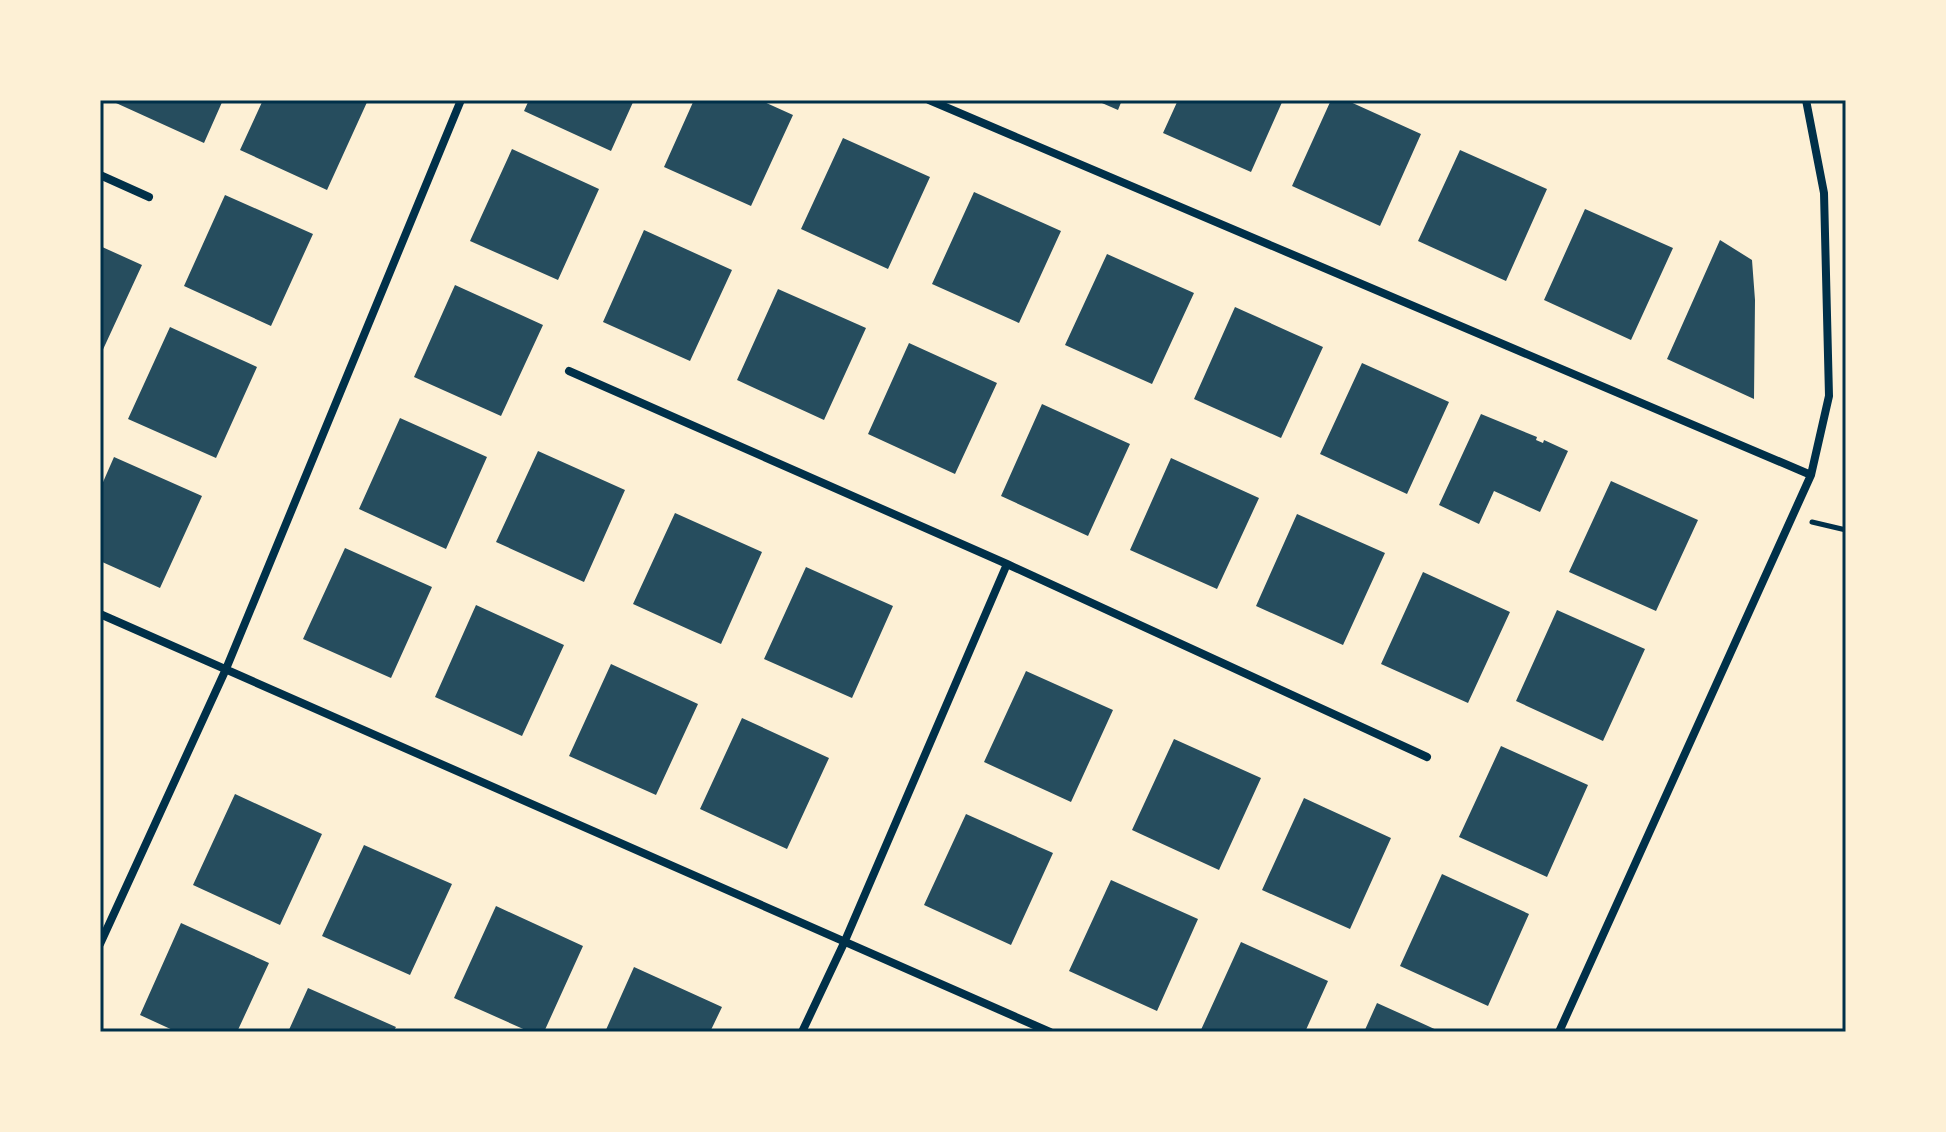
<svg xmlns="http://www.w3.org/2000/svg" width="1946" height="1132" viewBox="0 0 1946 1132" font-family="'Crimson Pro',serif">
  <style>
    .building { fill: #264d5e }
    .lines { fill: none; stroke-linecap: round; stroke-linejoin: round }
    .path { stroke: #003049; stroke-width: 5 }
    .minor { stroke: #003049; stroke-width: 8 }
    .neatline { fill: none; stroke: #003049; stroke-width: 3 }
  </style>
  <rect width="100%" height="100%" fill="#fdf0d5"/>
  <path class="building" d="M118,100H223L204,143L116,103Z
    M263,100H368L327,190L240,150Z
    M529,100H634L611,151L524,111Z
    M694,100H760L793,115L751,206L664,167Z
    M1095,100H1122L1118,110Z
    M1178,100H1283L1251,172L1163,133Z
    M1331,100H1346L1421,134L1380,226L1292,186Z
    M843,138L930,177L888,269L801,229Z
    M512,149L599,189L558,280L470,241Z
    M1460,150L1547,189L1506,281L1418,241Z
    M974,192L1061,231L1019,323L932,284Z
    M225,195L313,234L271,326L184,286Z
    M1585,209L1673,248L1631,340L1544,300Z
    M644,230L732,270L690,361L603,322Z
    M1720,240L1752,260L1755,300L1754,399L1667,359Z
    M100,246L142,265L100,356Z
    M1107,254L1194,293L1152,384L1065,345Z
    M455,285L543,325L501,416L414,377Z
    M778,289L866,328L824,420L737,380Z
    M1235,307L1323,347L1281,438L1194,399Z
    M170,327L257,367L216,458L128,419Z
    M909,343L997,383L955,474L868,434Z
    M1362,363L1449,402L1407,494L1320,454Z
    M1042,404L1130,444L1088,536L1001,496Z
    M1481,414L1537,437L1536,440L1543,443L1544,440L1568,451L1540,512L1494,491L1479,524L1439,505Z
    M400,418L487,457L446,549L359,509Z
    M538,451L625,490L584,582L496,542Z
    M114,457L202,496L160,588L100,561V489Z
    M1171,458L1259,498L1217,589L1130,550Z
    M1611,481L1698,520L1656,611L1569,572Z
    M675,513L762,552L721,644L633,604Z
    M1297,514L1385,553L1343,645L1256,606Z
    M345,548L432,587L391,678L303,639Z
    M806,567L893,606L852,698L764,659Z
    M1423,572L1510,612L1468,703L1381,664Z
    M476,605L564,645L522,736L435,697Z
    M1557,610L1645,649L1603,741L1516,701Z
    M611,664L698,704L656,795L569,756Z
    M1026,671L1113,710L1071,802L984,762Z
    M742,718L829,758L787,849L700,809Z
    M1174,739L1261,778L1219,870L1132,830Z
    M1501,746L1588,785L1547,877L1459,837Z
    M235,794L322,834L280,925L193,885Z
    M1304,798L1391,838L1350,929L1262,890Z
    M966,814L1053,853L1011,945L924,905Z
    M364,845L452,884L410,975L322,936Z
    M1442,874L1529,914L1488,1006L1400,966Z
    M1111,880L1198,919L1157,1011L1069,971Z
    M496,906L583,946L544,1032H530L454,998Z
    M181,923L269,963L237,1032H177L140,1015Z
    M1241,942L1328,981L1305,1032H1200Z
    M634,967L722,1007L710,1032H605Z
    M308,988L396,1027L393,1032H288Z
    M1377,1003L1417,1021L1441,1032H1364Z"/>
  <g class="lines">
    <path class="path" d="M1812,522L1846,530"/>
    <path class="minor" d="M929,100L1811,475
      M100,175L149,197
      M569,371L1007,564
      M100,614L1050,1032
      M100,944L226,669L461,100
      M802,1032L844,943L1007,564L1427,757
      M1559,1032L1811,475L1829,396L1824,193L1806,100"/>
  </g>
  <rect width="1946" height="1132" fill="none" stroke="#fdf0d5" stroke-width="204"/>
  <rect x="102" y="102" width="1742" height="928" class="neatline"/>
</svg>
